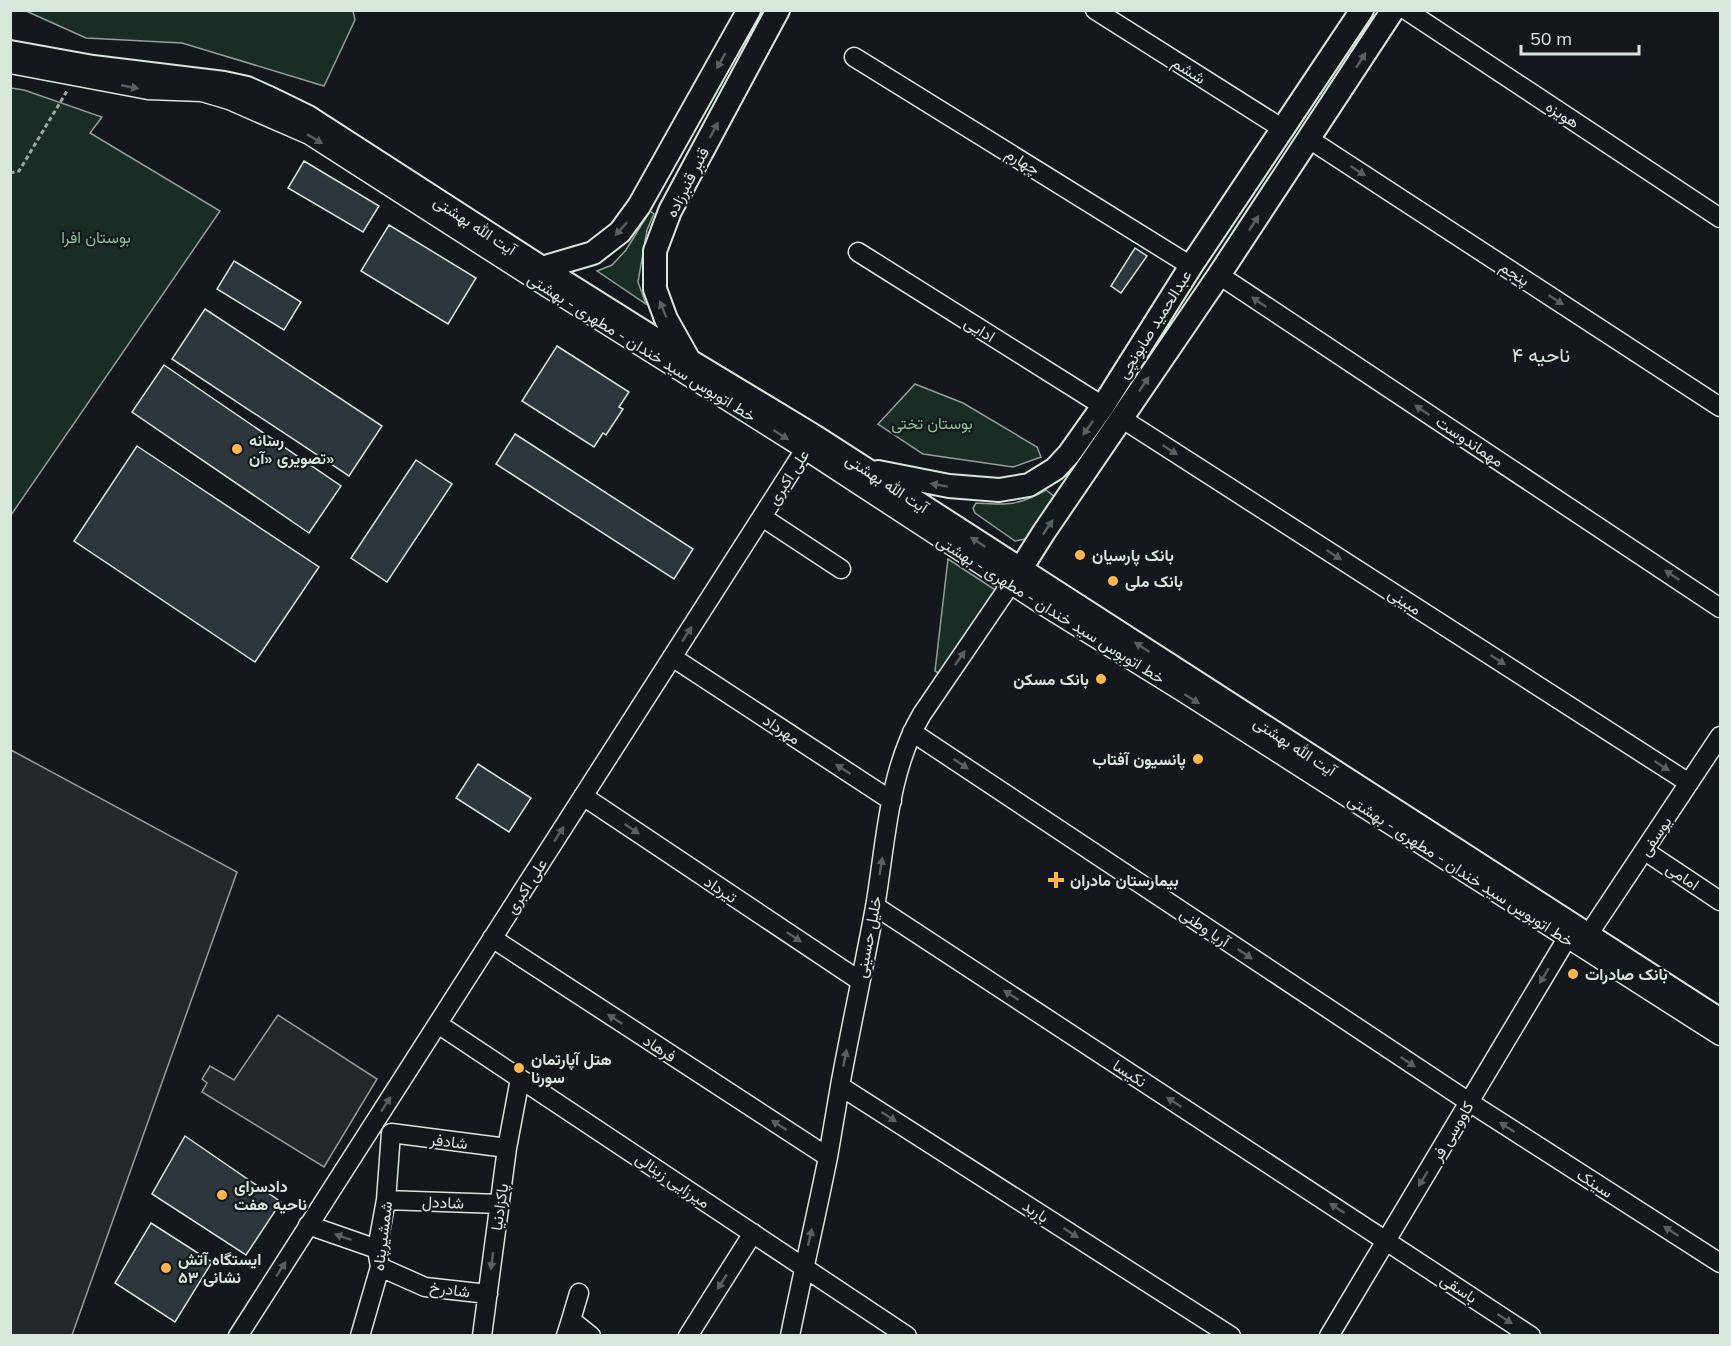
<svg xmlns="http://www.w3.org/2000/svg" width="1731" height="1346" viewBox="0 0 1731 1346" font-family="Mulish,Vazirmatn,sans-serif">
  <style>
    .green { fill: #1a2d24; stroke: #939e99; stroke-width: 1.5 }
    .parking { fill: #24282b; stroke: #939e99; stroke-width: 1.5 }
    .building { fill: #2c363c; stroke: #d8e6dc; stroke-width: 1.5 }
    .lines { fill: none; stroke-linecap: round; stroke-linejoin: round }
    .minor-casing { stroke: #d8e6dc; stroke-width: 21 }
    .major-casing { stroke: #d8e6dc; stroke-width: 26 }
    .path { stroke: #9da8a2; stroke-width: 3; stroke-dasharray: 4.5 3; stroke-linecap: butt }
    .minor { stroke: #14181c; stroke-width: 18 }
    .major { stroke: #14181c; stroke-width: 22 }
    .oneway { fill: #59605f }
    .poi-dot { fill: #ffb74d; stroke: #14181c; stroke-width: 2 }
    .labels { text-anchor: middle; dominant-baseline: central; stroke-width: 4.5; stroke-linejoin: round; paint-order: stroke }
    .street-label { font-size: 16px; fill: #d8e6dc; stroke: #14181c }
    .park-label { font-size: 16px; fill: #8ac095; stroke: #14181c }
    .poi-label { font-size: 16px; font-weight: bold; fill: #d8e6dc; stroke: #14181c; text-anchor: start }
    .quarter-label { font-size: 20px; fill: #d8e6dc; stroke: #14181c }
  </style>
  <rect width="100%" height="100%" fill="#14181c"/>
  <path class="green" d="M353,11L355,20L324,86L182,43L86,38L26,11Z
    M11,88L24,90L102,117L90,133L220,211L11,515Z
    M650,211L654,214L647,230L638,282L646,304L597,271L612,265L626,250Z
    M915,384L963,403L1037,447L1041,457L1013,467L923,454L878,424Z
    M1046,490L1055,497L1026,539L1015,541L975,513L973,508L976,503C1008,505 1017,506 1046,490Z
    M948,559L997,591L940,674L935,671Z"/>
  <path class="parking" d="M11,750L237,872L72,1335H11Z
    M278,1015L377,1079L324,1167L202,1092L207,1083L202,1079L210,1066L234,1080Z"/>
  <path class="building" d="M304,161L379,206L363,232L288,188Z
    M389,225L476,278L448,324L361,271Z
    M1135,248L1147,256L1121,293L1111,286Z
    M234,261L301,302L284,330L217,289Z
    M205,309L382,426L349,476L172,359Z
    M557,346L629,392L619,407L623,409L606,435L603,433L594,447L522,401Z
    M164,365L341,486L309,533L132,412Z
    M515,434L693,549L674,579L496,464Z
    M137,446L319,567L255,662L74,541Z
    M416,460L452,484L387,582L351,558Z
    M478,764L531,798L509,832L456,798Z
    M185,1136L281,1202L246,1255L152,1194Z
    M151,1223L212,1262L175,1322L115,1283Z"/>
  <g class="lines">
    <g class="minor-casing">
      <path id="minor" d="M1095,10L1283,129
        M1406,10L1720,218
        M854,57L1191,266
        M10,64L148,90L202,92L229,100L309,135L538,282L805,450L1039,603L1184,693L1720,1036
        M1309,139L1720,407
        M858,252L1103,406
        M1219,275L1720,608
        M1121,418L1689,783
        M762,517L841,569
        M672,657L892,801
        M912,732L1469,1102L1720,1263
        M583,796L860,981
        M1645,851L1720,901
        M875,906L1531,1336
        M1588,935L1720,736
        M492,938L828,1157
        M438,1024L907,1336
        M840,1086L1231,1336
        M386,1200L500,1204
        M308,1225L377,1249
        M380,1267L425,1287L488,1294
        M571,1320L579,1293
        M238,1336L811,440
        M360,1336L380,1267L377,1249L386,1200L391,1133L507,1148
        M482,1336L507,1148L520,1079
        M566,1336L571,1320L591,1336
        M688,1336L753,1233
        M790,1336C802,1276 816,1217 828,1157C832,1134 836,1109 840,1086C851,1026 864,967 875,907C886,843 888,771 922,714L1016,576
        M1329,1336L1572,930"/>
    </g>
    <g class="major-casing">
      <path id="major" d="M10,52L93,67L224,83L247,88L267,97L308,117L542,268L690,361L814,436L1720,1020
        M542,268L593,253L620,232L639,206L749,10
        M689,360L666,319L655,289V251L670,211L778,10
        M878,472L949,486L999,490L1029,485L1055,469L1069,454L1103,406L1191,266L1362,10
        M1020,570L1044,532L1219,275L1393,10"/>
    </g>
    <path class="path" d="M10,173L19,171L67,91"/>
    <use href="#minor" class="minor"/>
    <use href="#major" class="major"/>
  </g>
  <defs><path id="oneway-solid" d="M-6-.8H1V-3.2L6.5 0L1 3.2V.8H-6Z" transform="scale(1.5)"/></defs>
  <g class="oneway">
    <use href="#oneway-solid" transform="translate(1361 60) rotate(-57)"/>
    <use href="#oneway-solid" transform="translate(721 61) rotate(119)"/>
    <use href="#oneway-solid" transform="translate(130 87) rotate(11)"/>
    <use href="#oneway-solid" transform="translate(714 130) rotate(-62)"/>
    <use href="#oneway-solid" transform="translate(315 139) rotate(31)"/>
    <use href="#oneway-solid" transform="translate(1358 171) rotate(33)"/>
    <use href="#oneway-solid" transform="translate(1254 223) rotate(-57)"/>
    <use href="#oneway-solid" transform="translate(621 229) rotate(132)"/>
    <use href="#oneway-solid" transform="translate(1556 300) rotate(33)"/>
    <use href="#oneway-solid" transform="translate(1259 302) rotate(-146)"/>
    <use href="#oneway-solid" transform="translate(663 309) rotate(-112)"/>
    <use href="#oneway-solid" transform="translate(1144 384) rotate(-56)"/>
    <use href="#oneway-solid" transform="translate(1422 410) rotate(-146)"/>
    <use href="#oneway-solid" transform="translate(1088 428) rotate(125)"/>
    <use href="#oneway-solid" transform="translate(781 435) rotate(33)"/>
    <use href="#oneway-solid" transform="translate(1170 450) rotate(33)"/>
    <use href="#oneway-solid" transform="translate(939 485) rotate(-170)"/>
    <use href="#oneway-solid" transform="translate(1048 527) rotate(-56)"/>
    <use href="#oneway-solid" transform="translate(978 542) rotate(-147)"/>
    <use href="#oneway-solid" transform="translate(1334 555) rotate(33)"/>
    <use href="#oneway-solid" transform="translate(1672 575) rotate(-146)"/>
    <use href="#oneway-solid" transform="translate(687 634) rotate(-57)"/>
    <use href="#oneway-solid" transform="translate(1142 647) rotate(-147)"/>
    <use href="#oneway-solid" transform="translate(960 658) rotate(-55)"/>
    <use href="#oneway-solid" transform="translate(1498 660) rotate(33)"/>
    <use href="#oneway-solid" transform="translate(1192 699) rotate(32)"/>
    <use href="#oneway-solid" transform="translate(961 764) rotate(34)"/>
    <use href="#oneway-solid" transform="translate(1662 766) rotate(33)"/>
    <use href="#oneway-solid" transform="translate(843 769) rotate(-147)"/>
    <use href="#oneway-solid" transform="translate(632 829) rotate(34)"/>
    <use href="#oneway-solid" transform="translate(559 834) rotate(-57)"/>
    <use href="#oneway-solid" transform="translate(881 866) rotate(-81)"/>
    <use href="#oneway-solid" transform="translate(794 937) rotate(34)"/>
    <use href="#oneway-solid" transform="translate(1245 954) rotate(34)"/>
    <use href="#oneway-solid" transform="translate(1544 976) rotate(121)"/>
    <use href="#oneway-solid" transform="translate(1011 995) rotate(-147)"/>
    <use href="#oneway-solid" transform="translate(615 1019) rotate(-147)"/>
    <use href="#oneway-solid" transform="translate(845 1058) rotate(-79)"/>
    <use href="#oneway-solid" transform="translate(1408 1062) rotate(34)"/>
    <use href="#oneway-solid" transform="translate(1174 1102) rotate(-147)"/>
    <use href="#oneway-solid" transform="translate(386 1104) rotate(-57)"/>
    <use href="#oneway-solid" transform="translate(889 1117) rotate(33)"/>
    <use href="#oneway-solid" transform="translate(779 1125) rotate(-147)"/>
    <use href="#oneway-solid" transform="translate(1507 1127) rotate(-147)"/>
    <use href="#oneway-solid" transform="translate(1423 1179) rotate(121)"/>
    <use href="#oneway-solid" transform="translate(1337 1208) rotate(-147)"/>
    <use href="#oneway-solid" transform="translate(1671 1231) rotate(-147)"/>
    <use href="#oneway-solid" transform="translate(1071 1233) rotate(33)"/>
    <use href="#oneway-solid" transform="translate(343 1237) rotate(-161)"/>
    <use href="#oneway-solid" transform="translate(810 1237) rotate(-77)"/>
    <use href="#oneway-solid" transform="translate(492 1261) rotate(97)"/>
    <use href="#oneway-solid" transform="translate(281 1269) rotate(-57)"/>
    <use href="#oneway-solid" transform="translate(722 1282) rotate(123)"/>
    <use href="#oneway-solid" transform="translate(1505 1319) rotate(33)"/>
  </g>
  <g class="poi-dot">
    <circle cx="237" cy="449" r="6"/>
    <circle cx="1080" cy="555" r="6"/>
    <circle cx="1113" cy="581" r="6"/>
    <circle cx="1101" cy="679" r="6"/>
    <circle cx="1198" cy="759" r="6"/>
    <path d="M1053 871h6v6h6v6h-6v6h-6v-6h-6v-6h6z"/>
    <circle cx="1573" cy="974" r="6"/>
    <circle cx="519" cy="1068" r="6"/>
    <circle cx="222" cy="1195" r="6"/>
    <circle cx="166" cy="1268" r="6"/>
  </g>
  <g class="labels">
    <g class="street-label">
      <text transform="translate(1189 70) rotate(32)">ششم</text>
      <text transform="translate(1563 114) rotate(33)">هویزه</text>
      <text transform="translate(1023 161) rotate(32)">چهارم</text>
      <text transform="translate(687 182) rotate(-63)">قنبر قنبرزاده</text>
      <text transform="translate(475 225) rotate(33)">آیت الله بهشتی</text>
      <text transform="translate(1515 273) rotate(33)">پنجم</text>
      <text transform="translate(1154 324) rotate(-58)">عبدالحمید صابونچی</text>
      <text transform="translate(980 329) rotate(32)">ادایی</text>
      <text transform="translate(642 347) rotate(32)">خط اتوبوس سید خندان - مطهری - بهشتی</text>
      <text transform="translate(1470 441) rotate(34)">مهماندوست</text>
      <text transform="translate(788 477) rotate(-57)">علی‌ اکبری</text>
      <text transform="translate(887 483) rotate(33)">آیت الله بهشتی</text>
      <text transform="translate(1405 601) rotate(33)">مبینی</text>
      <text transform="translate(1051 609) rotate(32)">خط اتوبوس سید خندان - مطهری - بهشتی</text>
      <text transform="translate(782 729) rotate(33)">مهرداد</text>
      <text transform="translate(1295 746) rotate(33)">آیت الله بهشتی</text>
      <text transform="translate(1655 836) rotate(-56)">یوسفی</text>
      <text transform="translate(1461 870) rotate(33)">خط اتوبوس سید خندان - مطهری - بهشتی</text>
      <text transform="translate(1683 876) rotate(34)">امامی</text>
      <text transform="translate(526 886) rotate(-57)">علی‌ اکبری</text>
      <text transform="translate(721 889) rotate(34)">تیرداد</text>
      <text transform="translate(1205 927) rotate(34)">آریا وطنی</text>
      <text transform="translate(868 937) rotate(-79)">خلیل حسینی</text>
      <text transform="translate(660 1048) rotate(33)">فرهاد</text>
      <text transform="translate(1130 1073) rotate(33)">نکیسا</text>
      <text transform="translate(1452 1131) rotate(-59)">کاووسی فر</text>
      <text transform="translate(449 1141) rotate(7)">شادفر</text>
      <text transform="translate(673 1180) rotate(34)">میرزایی زینالی</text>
      <text transform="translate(1595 1183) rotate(33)">سینک</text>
      <text transform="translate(443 1202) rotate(2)">شاددل</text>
      <text transform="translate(499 1207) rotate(-82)">پاکزادنیا</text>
      <text transform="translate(1036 1211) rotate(33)">باربد</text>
      <text transform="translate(382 1236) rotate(-83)">شمشیرپناه</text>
      <text transform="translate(1459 1288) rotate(33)">باسقی</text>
      <text transform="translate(450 1289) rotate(8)">شادرخ</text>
    </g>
    <g class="park-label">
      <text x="96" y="237">بوستان افرا</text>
      <text x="932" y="423">بوستان تختی</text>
    </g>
    <g class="poi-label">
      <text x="249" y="440">رسانه<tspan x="249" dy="18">تصویری «آن»</tspan></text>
      <text x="1092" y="555">بانک پارسیان</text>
      <text x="1125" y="581">بانک ملی</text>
      <text x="1089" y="679" text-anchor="end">بانک مسکن</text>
      <text x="1186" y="759" text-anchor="end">پانسیون آفتاب</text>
      <text x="1070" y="880">بیمارستان مادران</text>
      <text x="1585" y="974">بانک صادرات</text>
      <text x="531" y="1059">هتل آپارتمان<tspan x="531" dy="18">سورنا</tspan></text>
      <text x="234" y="1186">دادسرای<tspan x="234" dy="18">ناحیه هفت</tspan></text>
      <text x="178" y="1259">ایستگاه آتش<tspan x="178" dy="18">نشانی ۵۳</tspan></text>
    </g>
    <g class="quarter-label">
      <text x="1541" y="354">ناحیه ۴</text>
    </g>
  </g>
  <rect width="1731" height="1346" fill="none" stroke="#d8e6dc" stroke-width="24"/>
  <path d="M1521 45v9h118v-9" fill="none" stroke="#d8e6dc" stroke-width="3"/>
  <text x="1530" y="45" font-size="18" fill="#d8e6dc" stroke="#14181c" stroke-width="4.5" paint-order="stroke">50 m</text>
</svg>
